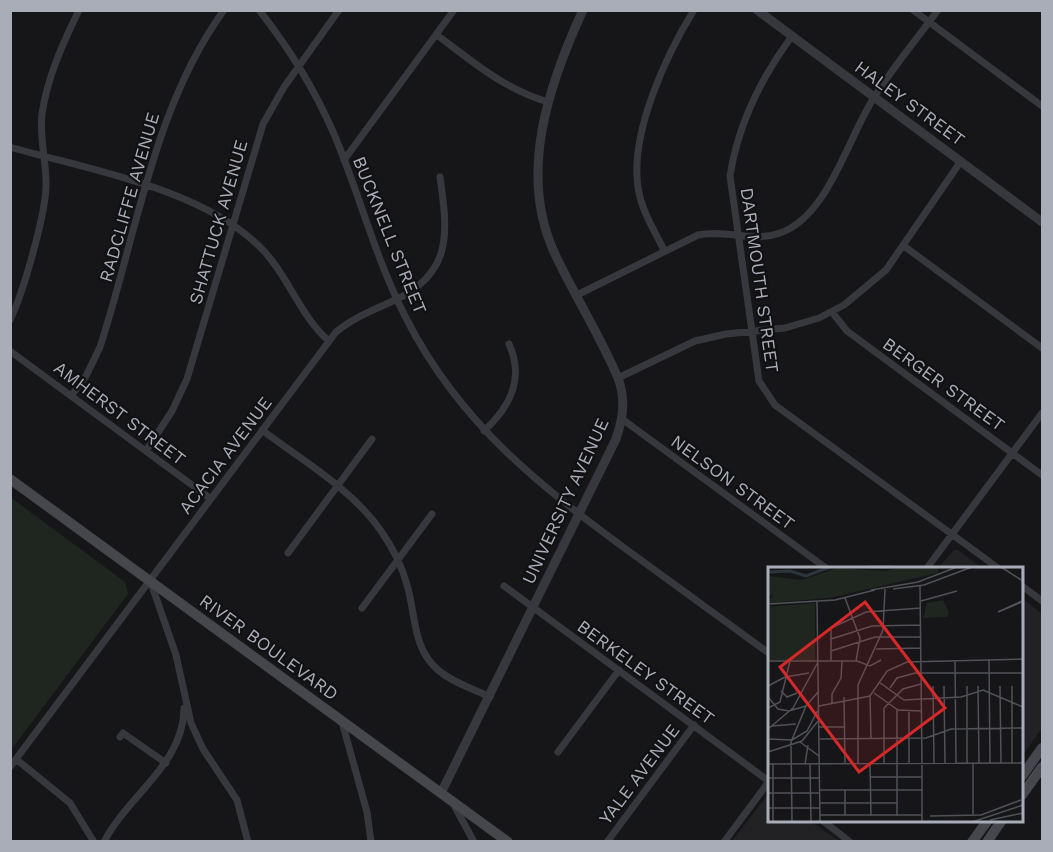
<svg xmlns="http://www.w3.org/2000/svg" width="1053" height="852" viewBox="0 0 1053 852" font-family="'Work Sans',sans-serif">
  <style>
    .built { fill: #222225 }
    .green { fill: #1e261f }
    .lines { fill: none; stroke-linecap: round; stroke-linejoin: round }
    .minor { stroke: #37383d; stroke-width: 7 }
    .tertiary { stroke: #37383d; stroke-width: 9 }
    .secondary { stroke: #45474d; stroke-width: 10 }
    .labels { text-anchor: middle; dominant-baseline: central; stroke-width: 4.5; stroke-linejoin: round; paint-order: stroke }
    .street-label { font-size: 18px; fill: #a8adb8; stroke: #111113 }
    .inset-river { fill: none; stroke: #2c353c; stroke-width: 3 }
    .inset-road { fill: none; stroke: #505258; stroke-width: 1.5 }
    .view { fill: #d62828; fill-opacity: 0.15; stroke: #d62828; stroke-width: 3 }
    .inset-edge { fill: none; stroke: #a8adb8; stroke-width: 3 }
  </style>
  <rect width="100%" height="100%" fill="#161618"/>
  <path class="built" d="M954,550H958L982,568H938Z
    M1022,598L1042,614V728L1022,756Z
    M769,793L770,820L810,821L839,841H732Z"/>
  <path class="green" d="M10,497L125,582L128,594L11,750Z"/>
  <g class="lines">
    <path class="minor" d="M259,10C289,48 315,90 334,134C360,195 376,261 407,320C461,425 541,487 634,555C679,588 724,621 770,654
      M913,10L1042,106
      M437,35C473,62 504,89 548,102
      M792,36C761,78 738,125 730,176L759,381L775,405L998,568
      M10,147C90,170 199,188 259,246C288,274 299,315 329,341
      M344,160L454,10
      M904,246L1042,348
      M664,250C654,230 641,210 638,187C630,133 666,55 694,10
      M577,295L698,235C726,229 753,243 780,233C829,216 848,136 875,96C894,66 917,39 938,10
      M832,312L847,331L1042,475
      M10,320C23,294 45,216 46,187C47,163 39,139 42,114C47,78 63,43 79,10
      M10,351L211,499
      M618,378L695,341L726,334L785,328L819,318L844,305L886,270L961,161
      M71,396L86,376L100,347C137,234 153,108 224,10
      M622,419L826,568
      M262,430C303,461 352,489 381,531C393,548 402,566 407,585C416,614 412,648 438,670C452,682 473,689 490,697
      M484,431C510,407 525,379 509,344
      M146,451L172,411L187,379L263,124L284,87L339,10
      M288,553L372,439
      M927,568L1042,413
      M151,583L176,655L191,723L203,749L237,800L248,842
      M504,586L770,782
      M1022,586L1042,601
      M362,608L432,514
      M342,722L367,812L371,842
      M120,737L123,733L166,763
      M558,752L619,670
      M16,759L70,803L94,842
      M10,767L336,332C353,318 373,310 393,301C453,274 448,233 440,177
      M455,807L474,842
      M822,820L850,842
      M104,842C128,795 184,764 184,708
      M607,842L694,725
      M724,842L770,780"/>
    <path class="tertiary" d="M757,10L1042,222
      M441,793L616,439C623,418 626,400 618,378C600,335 574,295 554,252C518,173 549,84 583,10"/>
    <path class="secondary" d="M10,479L508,842
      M1022,776L1042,748
      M1022,795L1042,767
      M972,842L988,820
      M987,842L1002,820"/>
  </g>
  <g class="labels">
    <g class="street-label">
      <text transform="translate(910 103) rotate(36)">HALEY STREET</text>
      <text transform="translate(129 197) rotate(-74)">RADCLIFFE AVENUE</text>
      <text transform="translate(218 222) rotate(-74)">SHATTUCK AVENUE</text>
      <text transform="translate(390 235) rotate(68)">BUCKNELL STREET</text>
      <text transform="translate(760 280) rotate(82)">DARTMOUTH STREET</text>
      <text transform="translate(944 384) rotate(36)">BERGER STREET</text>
      <text transform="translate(120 413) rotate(37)">AMHERST STREET</text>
      <text transform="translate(225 455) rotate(-53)">ACACIA AVENUE</text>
      <text transform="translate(733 482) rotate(36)">NELSON STREET</text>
      <text transform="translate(565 501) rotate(-65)">UNIVERSITY AVENUE</text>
      <text transform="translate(269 647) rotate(36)">RIVER BOULEVARD</text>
      <text transform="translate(646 672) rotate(36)">BERKELEY STREET</text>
      <text transform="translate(639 774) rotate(-53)">YALE AVENUE</text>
    </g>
  </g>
  <g transform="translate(768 567)">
    <rect width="255" height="255" fill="#161618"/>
    <path d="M133,0H170V6L61,31L0,36L5,28L0,29V9L34,13L69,1L117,4ZM175,33L181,46L179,50L155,51L159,36ZM47,36V93H0V40Z" fill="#1e261f"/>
    <path class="inset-river" d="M101,0H125M0,5L22,4L38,9L62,0"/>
    <path class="inset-road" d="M233,0L255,14M254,0L255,88M152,19L154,197M125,22L156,18L204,0M103,23L150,15L189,0M77,31L92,71L88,94M49,34L52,255M153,34L189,24M254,34L230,45L254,35M0,37L67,33L107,23M63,72L104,59L153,58M108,82L153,81M63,84L107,70H153M221,92L222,197M187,93L188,196M0,94H89L102,99L113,93M63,94V61L98,45L153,41M111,115L136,133L193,130L215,123L255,140M165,119L166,196M176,119L177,196M199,119V196M210,119L211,196M232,119L233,196M244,119V196M122,121L129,111L147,106H255M13,124L19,130L29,126M106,126L130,143L154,144M102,129L103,171M76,130L77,197M64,137V127L73,111L74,94M38,139L21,144L10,142L0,130V119L17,110L41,106M51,139L102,129L119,104L139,95L255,92M0,141L12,135L22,94M141,145V197M4,159L28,157M51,160H77M0,162L25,141L50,95M0,172L24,173M52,172L158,171L183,162L255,161M24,173L39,164L50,143M32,175L51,189M0,185L34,174L50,154M102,196L103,249M205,196V249M0,197L255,196M5,197V255M37,197L40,178M42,197L43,255M90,197V118L115,63L117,22M116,197V141L135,122L153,117M103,210H154M0,211H52M52,223H154M77,223V249M0,226H52M52,236H129M0,241H52M52,248H154M129,249V142M162,249L213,248L253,233M222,253L255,246M24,255L23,175L38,139L50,125M154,255V198M204,255L255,238"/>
    <path class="view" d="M97,35L177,141L91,205L12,100Z"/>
    <rect width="255" height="255" class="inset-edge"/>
  </g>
  <rect width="1053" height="852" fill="none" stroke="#a8adb8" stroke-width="24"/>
</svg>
